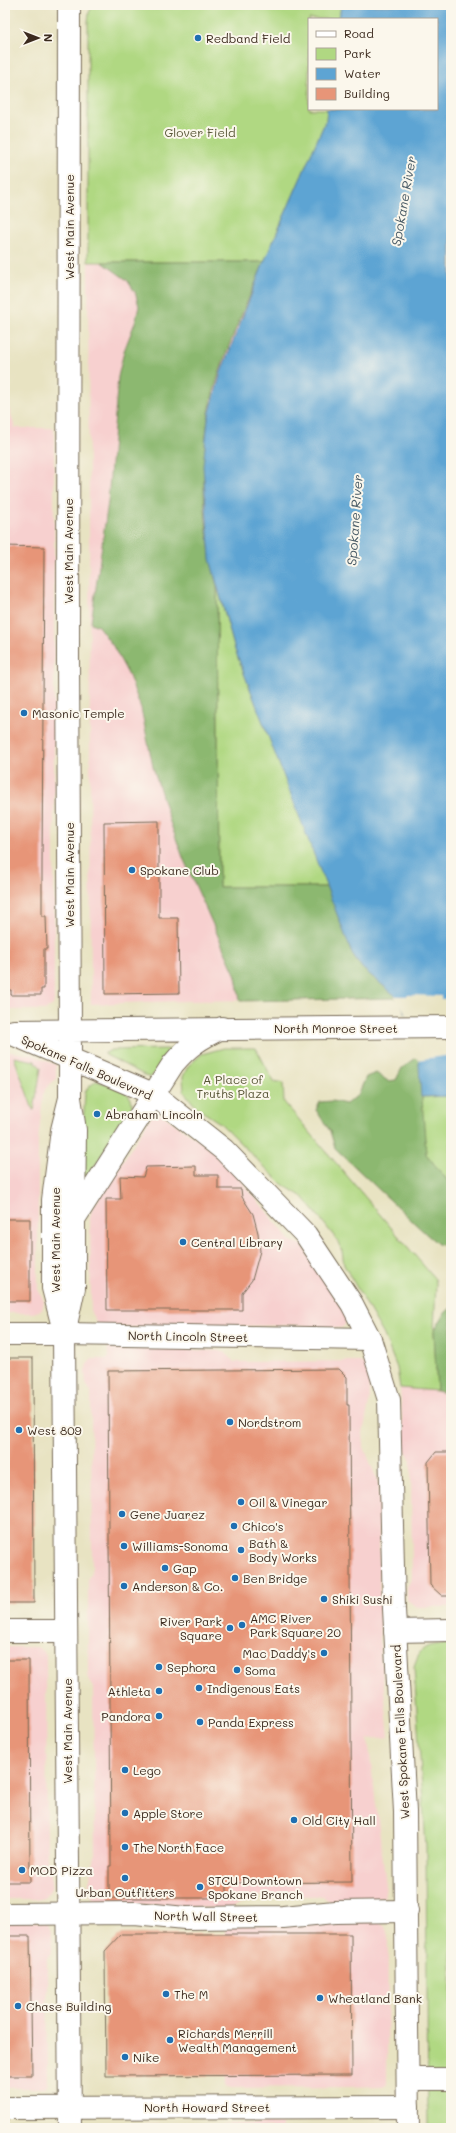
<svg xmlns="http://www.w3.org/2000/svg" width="456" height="2133" viewBox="0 0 456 2133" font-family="Mali,sans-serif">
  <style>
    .built { fill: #f7d0cf }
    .green { fill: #b0d882; stroke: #768150 }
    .forest { fill: #8cb870; stroke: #647147 }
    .water { fill: #5da4d3; stroke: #4c6778 }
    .pier { fill: #e8e3c2 }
    .building { fill: #e79578 }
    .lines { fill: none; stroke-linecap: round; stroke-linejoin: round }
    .minor-casing { stroke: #786b57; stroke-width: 24 }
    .major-casing { stroke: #786b57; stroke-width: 24 }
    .minor { stroke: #fff; stroke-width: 22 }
    .major { stroke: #fff; stroke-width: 22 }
    .poi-dot { fill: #1f6fb2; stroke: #fbf7ec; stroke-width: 1.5 }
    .labels { text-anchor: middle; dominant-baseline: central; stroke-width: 4; stroke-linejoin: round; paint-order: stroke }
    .poi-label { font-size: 12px; fill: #3b2a1e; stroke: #fbf7ec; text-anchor: start }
    .park-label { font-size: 12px; fill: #585637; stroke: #fbf7ec }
    .street-label { font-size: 12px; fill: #3b2a1e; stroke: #fbf7ec }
    .water-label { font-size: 13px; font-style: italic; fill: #495b66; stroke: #fbf7ec }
  </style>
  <rect width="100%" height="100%" fill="#fbf7ec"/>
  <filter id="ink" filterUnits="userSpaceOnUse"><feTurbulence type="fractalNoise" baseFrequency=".025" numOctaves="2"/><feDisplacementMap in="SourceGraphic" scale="8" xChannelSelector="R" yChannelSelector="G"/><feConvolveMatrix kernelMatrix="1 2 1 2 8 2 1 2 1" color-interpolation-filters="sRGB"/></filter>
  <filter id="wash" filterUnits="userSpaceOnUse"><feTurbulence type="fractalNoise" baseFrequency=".012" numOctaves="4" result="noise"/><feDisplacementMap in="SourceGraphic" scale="16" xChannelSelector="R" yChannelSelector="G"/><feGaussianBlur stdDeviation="0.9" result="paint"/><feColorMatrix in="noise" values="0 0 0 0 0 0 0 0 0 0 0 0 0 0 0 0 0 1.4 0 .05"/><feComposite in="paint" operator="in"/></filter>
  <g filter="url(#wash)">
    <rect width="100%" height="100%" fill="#e8e3c2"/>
    <path class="built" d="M88,262H264L221,372L210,559L217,586L219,887H327L352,953L398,998L189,1001L91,1004Z
      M5,395L15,428H54V1000L53,1005L46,1010H5Z
      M5,1051L33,1055L56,1065V1079L46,1088L43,1095L38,1142V1289L44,1301L42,1310L33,1313H5Z
      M155,1114H161L219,1154L291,1241L302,1245L347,1316L345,1325L341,1328L311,1329L303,1325L105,1328L97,1324L91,1313L90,1218L92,1209L151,1117Z
      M108,1347L225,1351L234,1362L358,1361L367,1367L369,1373L370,1398L363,1433L364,1447L379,1485L380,1651L389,1737L368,1739L386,1885L384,1898L332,1903L322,1896H256L229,1909L95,1902L92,1898L89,1892V1882L95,1857L93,1688L88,1677V1580L92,1572L91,1392L86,1384L85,1372L87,1364L92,1359H108Z
      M400,1388L421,1389L451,1394V1607H417L407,1600V1587L412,1577L411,1460L404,1449Z
      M5,1647H37L44,1652L46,1656L47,1865L52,1871V1886L49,1892L44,1897L36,1899H5Z
      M5,1918L47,1923L52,1933V1951L47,1958L48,2084L45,2088H5Z
      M380,1921L388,1931L387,2085L384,2086L345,2087L226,2088L225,1926Z
      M19,2122H37L43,2124L47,2128H5V2125H14Z
      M282,2124V2128H94L98,2125Z"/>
    <path class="green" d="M94,5H341L339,19H309V109H327L326,120L264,262H88V22L89,12Z
      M217,586L235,650L327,887H219Z
      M224,1048H256L274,1082L283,1083L284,1102L435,1279L436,1283L434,1331L437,1391L400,1388L397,1368L384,1335L344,1265L342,1251L337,1240L304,1198L282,1184L220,1123L197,1108L184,1092L183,1077L188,1066L202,1054Z
      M165,1049L172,1050L150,1078L104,1054L111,1050Z
      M14,1057L35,1061L41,1068L34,1110H33Z
      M97,1081C112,1086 135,1089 132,1109L86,1179L83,1180L80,1178L85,1093L88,1087Z
      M451,1096V1185L426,1154L421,1097Z
      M451,1644V2128H428L426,1847L414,1668C419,1645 429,1644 451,1644Z"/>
    <path class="forest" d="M102,262H264C245,309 215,370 208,419C200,470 204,537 217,586L219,887H327L352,953L362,968L398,998L240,1001L236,976L184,860L170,822L153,767L141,708L129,676L113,646L98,626L91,623L108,502L118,377L124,351L136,320L139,306L135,292L127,280Z
      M419,1056L426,1154L451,1185V1248L438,1244L425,1233L335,1148L330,1131L316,1110L320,1102L332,1101L346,1104L358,1095L366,1077L376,1073L388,1081L396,1080L402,1068Z
      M451,1308V1394L437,1391L434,1331L445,1313Z"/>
    <path class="water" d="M341,5H451V1096L421,1097L417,1037L398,998L362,968L352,953L235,650L210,559L203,466L208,419L221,372L264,262L326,120L327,109H437V19H339Z"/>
    <path class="pier" d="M408,995L441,996V999H451V1055L417,1060L415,1037L404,1010L394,996H408Z"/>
    <g id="blocks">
      <path class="building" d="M5,546L44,547L42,865V916H46L47,949H44V989H41V995H11V990H5Z
        M159,821V918H178L179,993L105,994L104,822Z
        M196,1166V1175H218V1189H241L242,1197L253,1214L258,1233L260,1251L252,1280L242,1293V1310H107L106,1199H121L120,1176L143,1177L146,1167Z
        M5,1219H30V1301H5Z
        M5,1358H33L34,1603H5Z
        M339,1369L347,1377V1405H349L352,1882L227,1883V1898H109V1866H111L108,1371Z
        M436,1452H451V1596H442L430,1585L428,1462Z
        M5,1660H29L30,1882H5Z
        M121,1934H351L352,2075L106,2076L105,1951Z
        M5,1936H30L32,2076H5Z"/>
    </g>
  </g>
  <g filter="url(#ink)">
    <use href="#blocks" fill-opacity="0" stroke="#786b57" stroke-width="1"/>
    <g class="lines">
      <g class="minor-casing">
        <path id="minor" d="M69,5L68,660L70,1030
          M70,1098L75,1130L74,1219
          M64,1334L370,1339
          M5,1631H66
          M395,1631L451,1630
          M5,1914L135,1913L185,1918L283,1917L335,1912L407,1911
          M408,2079H451
          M5,2108L408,2107"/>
      </g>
      <g class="major-casing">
        <path id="major" d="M5,1031L153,1094L224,1150L306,1235L352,1304L370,1339L389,1400L394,1609L405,1812L408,2128
          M14,1031L451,1027
          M63,1327L53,1288V1200L62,1130L70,1098V1044
          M5,1334H64
          M70,2128L64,1334L74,1288V1219L173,1064C188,1046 200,1038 222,1028"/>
      </g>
      <use href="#minor" class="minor"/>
      <use href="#major" class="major"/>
    </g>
  </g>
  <g class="poi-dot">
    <circle cx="198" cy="38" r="4"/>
    <circle cx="24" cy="713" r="4"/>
    <circle cx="132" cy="870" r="4"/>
    <circle cx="97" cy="1114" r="4"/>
    <circle cx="183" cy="1242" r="4"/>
    <circle cx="230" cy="1422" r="4"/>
    <circle cx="19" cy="1430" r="4"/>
    <circle cx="241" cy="1502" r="4"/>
    <circle cx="122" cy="1514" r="4"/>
    <circle cx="234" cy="1526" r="4"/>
    <circle cx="124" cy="1546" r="4"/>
    <circle cx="241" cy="1550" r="4"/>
    <circle cx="165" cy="1568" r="4"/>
    <circle cx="235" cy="1578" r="4"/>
    <circle cx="124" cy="1586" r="4"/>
    <circle cx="324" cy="1599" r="4"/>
    <circle cx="242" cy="1625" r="4"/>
    <circle cx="230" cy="1628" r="4"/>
    <circle cx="324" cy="1653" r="4"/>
    <circle cx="159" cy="1667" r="4"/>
    <circle cx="237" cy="1670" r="4"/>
    <circle cx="199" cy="1688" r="4"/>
    <circle cx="159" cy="1691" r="4"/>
    <circle cx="159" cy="1716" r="4"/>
    <circle cx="200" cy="1722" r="4"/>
    <circle cx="125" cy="1770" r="4"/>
    <circle cx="125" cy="1813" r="4"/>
    <circle cx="294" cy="1820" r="4"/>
    <circle cx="125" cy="1847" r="4"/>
    <circle cx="22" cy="1870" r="4"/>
    <circle cx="125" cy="1878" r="4"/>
    <circle cx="200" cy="1887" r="4"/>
    <circle cx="166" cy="1994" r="4"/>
    <circle cx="320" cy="1998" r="4"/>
    <circle cx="18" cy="2006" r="4"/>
    <circle cx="170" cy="2040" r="4"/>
    <circle cx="125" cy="2057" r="4"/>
  </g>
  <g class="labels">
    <g class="poi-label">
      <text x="206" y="38">Redband Field</text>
      <text x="32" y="713">Masonic Temple</text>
      <text x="140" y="870">Spokane Club</text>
      <text x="105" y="1114">Abraham Lincoln</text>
      <text x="191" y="1242">Central Library</text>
      <text x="238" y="1422">Nordstrom</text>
      <text x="27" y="1430">West 809</text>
      <text x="249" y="1502">Oil &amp; Vinegar</text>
      <text x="130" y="1514">Gene Juarez</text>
      <text x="242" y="1526">Chico's</text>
      <text x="249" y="1543">Bath &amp;<tspan x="249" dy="14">Body Works</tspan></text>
      <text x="132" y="1546">Williams-Sonoma</text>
      <text x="173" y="1568">Gap</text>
      <text x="243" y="1578">Ben Bridge</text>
      <text x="132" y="1586">Anderson &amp; Co.</text>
      <text x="332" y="1599">Shiki Sushi</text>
      <text x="250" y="1618">AMC River<tspan x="250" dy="14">Park Square 20</tspan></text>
      <text x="222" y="1621" text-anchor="end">River Park<tspan x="222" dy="14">Square</tspan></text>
      <text x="316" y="1653" text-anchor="end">Mac Daddy's</text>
      <text x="167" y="1667">Sephora</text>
      <text x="245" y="1670">Soma</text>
      <text x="207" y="1688">Indigenous Eats</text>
      <text x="151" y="1691" text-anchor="end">Athleta</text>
      <text x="151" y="1716" text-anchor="end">Pandora</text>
      <text x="208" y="1722">Panda Express</text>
      <text x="133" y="1770">Lego</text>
      <text x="133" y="1813">Apple Store</text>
      <text x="302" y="1820">Old City Hall</text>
      <text x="133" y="1847">The North Face</text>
      <text x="30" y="1870">MOD Pizza</text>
      <text x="208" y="1880">STCU Downtown<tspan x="208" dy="14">Spokane Branch</tspan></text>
      <text x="125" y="1892" text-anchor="middle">Urban Outfitters</text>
      <text x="174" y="1994">The M</text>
      <text x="328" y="1998">Wheatland Bank</text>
      <text x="26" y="2006">Chase Building</text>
      <text x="178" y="2033">Richards Merrill<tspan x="178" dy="14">Wealth Management</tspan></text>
      <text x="133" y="2057">Nike</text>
    </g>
    <g class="park-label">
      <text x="200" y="132">Glover Field</text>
      <text x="233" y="1079">A Place of<tspan x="233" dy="14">Truths Plaza</tspan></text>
    </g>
    <g class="street-label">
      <text transform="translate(69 227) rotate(-90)">West Main Avenue</text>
      <text transform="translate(68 551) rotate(-90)">West Main Avenue</text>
      <text transform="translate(69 875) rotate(-90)">West Main Avenue</text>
      <text x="336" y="1028">North Monroe Street</text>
      <text transform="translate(87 1067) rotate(24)">Spokane Falls Boulevard</text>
      <text transform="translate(55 1240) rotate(-90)">West Main Avenue</text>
      <text transform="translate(188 1336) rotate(1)">North Lincoln Street</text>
      <text transform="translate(67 1731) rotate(-90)">West Main Avenue</text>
      <text transform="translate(400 1732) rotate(-93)">West Spokane Falls Boulevard</text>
      <text transform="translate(206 1916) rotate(1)">North Wall Street</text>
      <text x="207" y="2107">North Howard Street</text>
    </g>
    <g class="water-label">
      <text transform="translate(403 201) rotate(-80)">Spokane River</text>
      <text transform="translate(354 520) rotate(-86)">Spokane River</text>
    </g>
  </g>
  <rect width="456" height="2133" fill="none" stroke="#fbf7ec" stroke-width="20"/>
  <rect x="308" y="18" width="130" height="92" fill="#fbf7ec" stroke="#aea59a"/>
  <rect x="316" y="31" width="20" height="6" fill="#ffffff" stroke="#aea59a"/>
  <text x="344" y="38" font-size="12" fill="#3b2a1e">Road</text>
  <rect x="316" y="48" width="20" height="12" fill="#b0d882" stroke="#aea59a"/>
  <text x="344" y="58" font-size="12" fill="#3b2a1e">Park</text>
  <rect x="316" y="68" width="20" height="12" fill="#5da4d3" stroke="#aea59a"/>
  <text x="344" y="78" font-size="12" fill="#3b2a1e">Water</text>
  <rect x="316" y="88" width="20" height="12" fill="#e79578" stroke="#aea59a"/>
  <text x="344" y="98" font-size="12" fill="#3b2a1e">Building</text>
  <g transform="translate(38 38) rotate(90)" stroke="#fbf7ec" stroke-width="3" paint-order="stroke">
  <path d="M0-3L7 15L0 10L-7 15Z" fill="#3b2a1e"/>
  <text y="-6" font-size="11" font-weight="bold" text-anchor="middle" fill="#3b2a1e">N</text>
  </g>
</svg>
